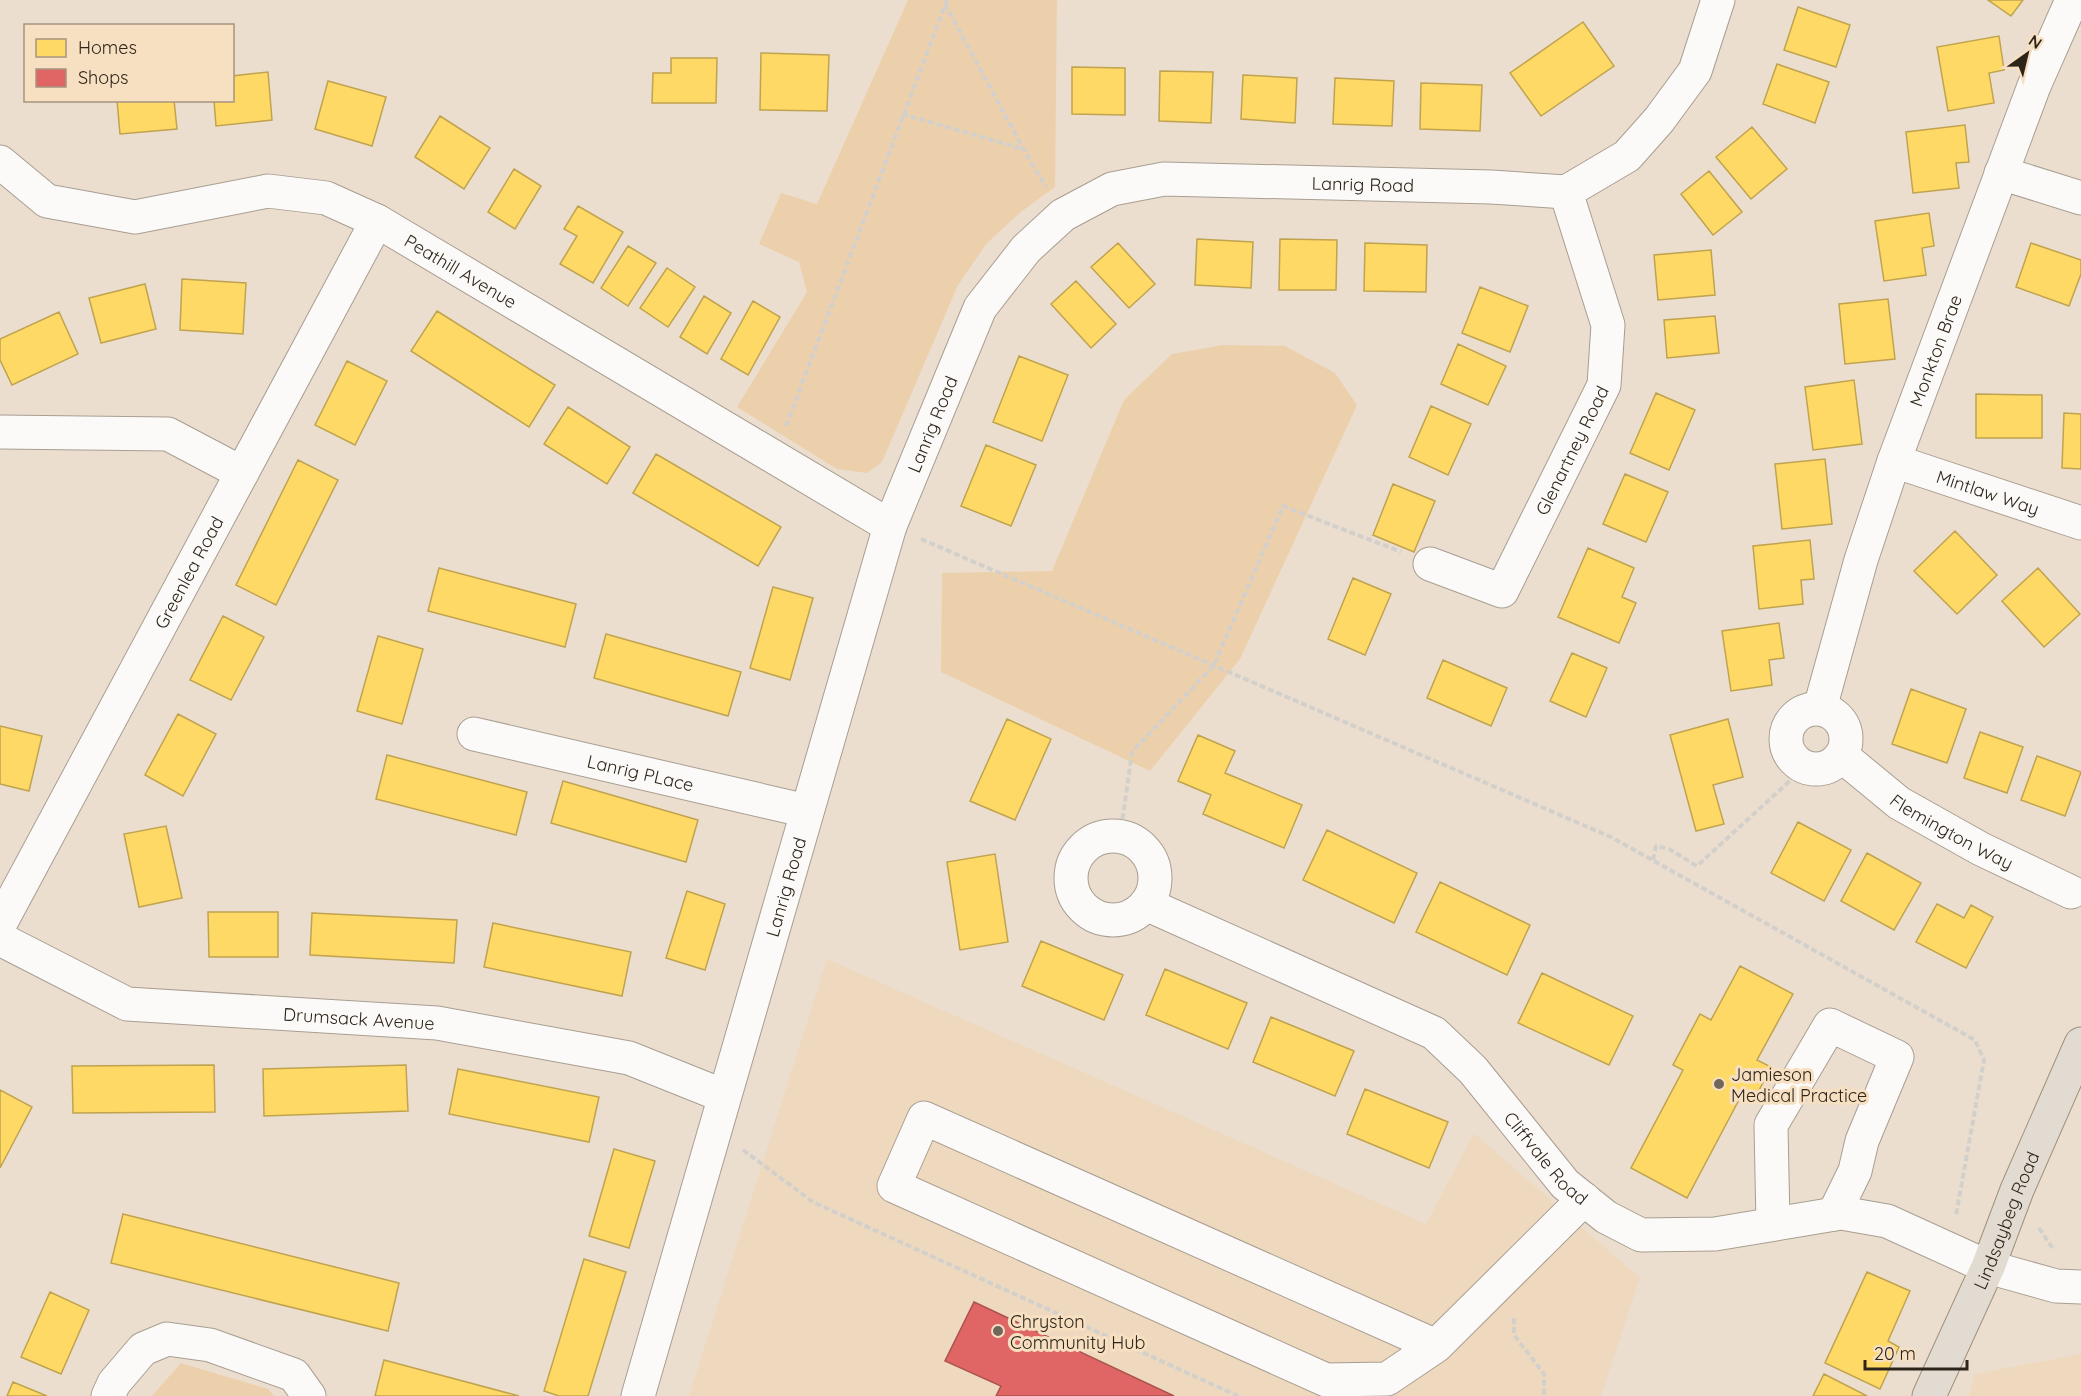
<svg xmlns="http://www.w3.org/2000/svg" width="2081" height="1396" viewBox="0 0 2081 1396" font-family="Quicksand,sans-serif">
  <style>
    .built { fill: #eed9be }
    .green { fill: #ecd0ac }
    .homes { fill: #ffd966; stroke: #c0a34f; stroke-width: 1.5 }
    .shops { fill: #e06666; stroke: #ab524f; stroke-width: 1.5 }
    .lines { fill: none; stroke-linecap: round; stroke-linejoin: round }
    .minor-casing { stroke: #a89e92; stroke-width: 35 }
    .major-casing { stroke: #9f9079; stroke-width: 35 }
    .path { stroke: #d3d0cb; stroke-width: 4; stroke-dasharray: 6 3; stroke-linecap: butt }
    .minor { stroke: #fcfaf8; stroke-width: 33 }
    .major { stroke: #e2dbd1; stroke-width: 33 }
    .poi-dot { fill: #706659; stroke: #f7dfc2; stroke-width: 2 }
    .labels { text-anchor: middle; dominant-baseline: central; stroke-width: 6; stroke-linejoin: round; paint-order: stroke }
    .street-label { font-size: 18px; fill: #2e251a; stroke: #f7dfc2 }
    .poi-label { font-size: 18px; fill: #2e251a; stroke: #f7dfc2; text-anchor: start }
  </style>
  <rect width="100%" height="100%" fill="#ebdece"/>
  <path class="built" d="M827,959L1426,1224L1474,1133L1640,1278L1601,1396H689Z
    M2081,1354V1396H1969L1975,1374Z"/>
  <path class="green" d="M908,0H1057L1055,187L1022,211L987,243L958,285L882,462L867,473L837,469L737,407L807,292L799,262L759,244L781,193L817,204Z
    M1223,345L1285,346L1335,373L1357,405L1240,659L1150,771L941,672L942,573L1052,571L1124,400L1172,354Z
    M181,1363L268,1389L274,1396H152Z"/>
  <path class="homes" d="M1988,0H2023L2011,16Z
    M1798,7L1850,25L1836,67L1784,50Z
    M1583,22L1614,66L1541,116L1510,73Z
    M1999,36L2004,70L1989,73L1994,103L1948,111L1937,47Z
    M761,53L829,55L827,111L760,110Z
    M671,58H717L716,103H652L653,73H671Z
    M1777,64L1829,82L1815,123L1763,104Z
    M1072,67L1125,68V115L1072,114Z
    M1160,71L1213,72L1211,123L1159,121Z
    M268,72L272,120L216,126L214,100H232V76Z
    M1243,75L1297,78L1295,123L1241,119Z
    M1335,78L1394,81L1392,126L1333,124Z
    M328,81L386,97L372,146L315,129Z
    M1421,83L1482,85L1480,131L1420,129Z
    M117,100H174L177,129L120,134Z
    M440,116L490,148L464,189L415,157Z
    M1965,125L1969,162L1956,163L1959,188L1913,193L1906,132Z
    M1752,127L1787,169L1751,199L1716,157Z
    M514,169L541,186L515,229L488,212Z
    M1709,171L1742,212L1713,235L1681,194Z
    M578,206L623,232L593,283L560,264L577,236L564,229Z
    M1929,213L1934,246L1922,248L1926,275L1884,281L1875,221Z
    M1197,239L1253,242L1251,288L1195,285Z
    M1280,239L1337,240L1336,290H1279Z
    M1118,243L1155,284L1129,308L1091,267Z
    M1365,243L1427,245L1426,292L1364,291Z
    M2031,243L2081,260V274L2069,306L2016,287Z
    M628,246L656,263L628,306L601,288Z
    M1711,250L1715,295L1658,300L1654,255Z
    M667,268L695,287L668,327L640,308Z
    M182,279L246,283L243,334L180,330Z
    M1076,281L1116,324L1091,348L1051,304Z
    M145,284L156,329L101,343L89,298Z
    M1480,287L1528,306L1510,352L1462,333Z
    M704,296L731,313L707,354L680,337Z
    M1888,299L1895,359L1845,364L1839,304Z
    M753,301L780,317L748,375L721,359Z
    M437,311L555,385L529,427L411,351Z
    M59,312L78,354L12,385L0,360V339Z
    M1715,316L1719,353L1667,358L1664,320Z
    M1458,344L1506,366L1488,405L1441,384Z
    M1019,356L1068,375L1042,441L993,422Z
    M347,361L387,381L355,445L315,425Z
    M1854,380L1862,444L1813,450L1805,387Z
    M1656,393L1695,410L1669,470L1630,453Z
    M1976,394L2042,395V438H1976Z
    M1431,406L1471,424L1448,475L1409,457Z
    M568,407L630,447L607,484L544,444Z
    M2064,413L2081,414V469L2062,468Z
    M986,445L1036,465L1011,526L961,506Z
    M656,454L781,527L758,566L633,493Z
    M1825,459L1832,524L1782,529L1775,464Z
    M298,460L338,480L276,605L236,585Z
    M1625,474L1668,492L1646,542L1603,524Z
    M1393,484L1435,501L1414,552L1373,535Z
    M1955,531L1997,575L1957,614L1914,571Z
    M1810,540L1814,579L1801,580L1803,604L1759,609L1753,546Z
    M1588,548L1634,568L1622,597L1636,603L1619,643L1558,617Z
    M439,568L576,604L565,647L428,611Z
    M2038,568L2080,614L2044,647L2002,601Z
    M1353,578L1391,594L1365,655L1328,639Z
    M773,587L813,598L790,680L750,668Z
    M223,616L264,637L231,700L190,680Z
    M1779,623L1784,658L1769,660L1772,685L1731,691L1722,631Z
    M606,634L741,672L728,716L594,678Z
    M378,636L423,649L402,724L357,711Z
    M1572,653L1607,668L1586,717L1550,701Z
    M1443,660L1507,688L1491,726L1427,698Z
    M1911,689L1966,709L1947,763L1892,744Z
    M178,714L216,734L183,796L145,775Z
    M1007,719L1051,739L1015,820L970,801Z
    M1728,719L1743,777L1713,785L1724,824L1696,831L1670,735Z
    M0,726L42,736L29,791L0,784Z
    M1980,732L2023,747L2007,793L1964,778Z
    M1198,735L1235,751L1225,773L1302,805L1284,848L1203,814L1211,795L1178,781Z
    M387,755L527,792L516,835L376,799Z
    M2037,756L2081,772L2065,816L2021,800Z
    M563,781L698,820L686,862L551,823Z
    M1798,822L1851,850L1824,901L1771,873Z
    M166,826L182,898L139,907L124,834Z
    M1327,830L1417,873L1394,923L1303,880Z
    M1867,853L1921,883L1894,930L1841,901Z
    M995,854L1008,942L960,950L947,862Z
    M1440,882L1530,925L1507,975L1416,932Z
    M687,891L725,904L705,970L666,958Z
    M1937,904L1964,918L1971,905L1993,917L1966,968L1916,942Z
    M208,912H278V957H209Z
    M312,913L457,920L454,963L310,955Z
    M493,923L631,952L622,996L484,967Z
    M1041,941L1123,975L1104,1020L1022,986Z
    M1740,966L1793,994L1757,1060L1771,1067L1752,1104L1740,1098L1687,1198L1631,1168L1683,1070L1673,1065L1700,1014L1711,1020Z
    M1165,969L1247,1003L1228,1049L1146,1015Z
    M1542,973L1633,1016L1609,1065L1518,1023Z
    M1271,1017L1354,1051L1335,1096L1253,1062Z
    M214,1065L215,1112L73,1113L72,1066Z
    M406,1065L408,1111L264,1116L263,1069Z
    M458,1069L599,1097L589,1142L449,1114Z
    M1365,1089L1448,1122L1429,1168L1347,1134Z
    M0,1090L32,1107L0,1168Z
    M614,1149L655,1161L629,1248L589,1236Z
    M123,1214L399,1283L388,1331L111,1263Z
    M584,1259L626,1272L588,1396H559L544,1391Z
    M1867,1272L1910,1291L1888,1341L1899,1347L1880,1389L1825,1363Z
    M50,1292L89,1310L61,1374L21,1357Z
    M384,1360L519,1396H375Z
    M1824,1374L1867,1396H1813Z
    M13,1382L47,1396H7Z"/>
  <path class="shops" d="M974,1302L1174,1396H996L1001,1386L945,1361Z"/>
  <g class="lines">
    <g class="minor-casing">
      <g id="minor">
        <path id="s1" d="M0,162L47,201L135,217L268,191L326,198L377,221L890,526"/>
        <path d="M2001,173L2081,198"/>
        <path d="M0,432L168,434L242,473"/>
        <path id="s2" d="M1894,461L2081,523"/>
        <path id="s3" d="M1430,564L1502,591L1604,385L1608,325L1566,192"/>
        <path id="s4" d="M1820,708L1861,560L1894,461L2034,86L2072,0"/>
        <circle cx="1816" cy="739" r="30"/>
        <path id="s5" d="M474,734L807,811"/>
        <path id="s6" d="M1842,756L1899,803L1981,849L2071,892"/>
        <circle cx="1113" cy="878" r="42"/>
        <path id="s7" d="M1146,904L1434,1033L1473,1070L1565,1184L1606,1217L1641,1235L1715,1234L1841,1213L1887,1221L1988,1267L2056,1286L2081,1287"/>
        <path id="s8" d="M0,924L377,221"/>
        <path id="s9" d="M0,939L127,1004L437,1023L629,1058L724,1096"/>
        <path d="M1773,1224L1771,1125L1830,1025L1897,1057L1862,1141L1855,1171L1834,1214"/>
        <path d="M1436,1346L924,1118L894,1186L1326,1380L1387,1379L1436,1346L1584,1199"/>
        <path d="M108,1396L114,1383L143,1349L167,1339L210,1345L294,1375L309,1396"/>
        <path id="s10" d="M638,1396L890,526L980,308L1026,249L1063,215L1112,189L1164,179L1491,187L1566,192L1627,156L1659,120L1695,71L1718,0"/>
      </g>
    </g>
    <g class="major-casing">
      <g id="major">
        <path id="s11" d="M1929,1396L1988,1267L2017,1190L2081,1044"/>
      </g>
    </g>
    <path class="path" d="M945,4L1024,150L1046,187
      M902,114L1023,149
      M786,426L947,0
      M921,539L1611,837L1975,1040L1984,1060L1956,1215
      M1120,837L1132,752L1214,665L1283,506L1401,552
      M1653,860L1656,846L1669,849L1697,866L1805,767
      M743,1150L813,1202L1238,1396
      M2039,1228L2053,1249
      M1514,1318V1335L1544,1374V1396"/>
    <use href="#minor" class="minor"/>
    <use href="#major" class="major"/>
  </g>
  <g class="poi-dot">
    <circle cx="1719" cy="1084" r="6"/>
    <circle cx="998" cy="1331" r="6"/>
  </g>
  <g class="labels">
    <g class="street-label">
      <text stroke="none"><textPath href="#s10" startOffset="1574">Lanrig Road</textPath></text>
      <text stroke="none"><textPath href="#s1" startOffset="498">Peathill Avenue</textPath></text>
      <text stroke="none"><textPath href="#s4" startOffset="376">Monkton Brae</textPath></text>
      <text stroke="none"><textPath href="#s10" startOffset="1016">Lanrig Road</textPath></text>
      <text stroke="none"><textPath href="#s3" startOffset="234">Glenartney Road</textPath></text>
      <text stroke="none"><textPath href="#s2" startOffset="99">Mintlaw Way</textPath></text>
      <text stroke="none"><textPath href="#s8" startOffset="399">Greenlea Road</textPath></text>
      <text stroke="none"><textPath href="#s5" startOffset="171">Lanrig PLace</textPath></text>
      <text stroke="none"><textPath href="#s6" startOffset="134">Flemington Way</textPath></text>
      <text stroke="none"><textPath href="#s10" startOffset="530">Lanrig Road</textPath></text>
      <text stroke="none"><textPath href="#s9" startOffset="375">Drumsack Avenue</textPath></text>
      <text stroke="none"><textPath href="#s7" startOffset="484">Cliffvale Road</textPath></text>
      <text stroke="none"><textPath href="#s11" startOffset="192">Lindsaybeg Road</textPath></text>
    </g>
    <g class="poi-label">
      <text x="1731" y="1074">Jamieson<tspan x="1731" dy="21">Medical Practice</tspan></text>
      <text x="1010" y="1321">Chryston<tspan x="1010" dy="21">Community Hub</tspan></text>
    </g>
  </g>
  <rect x="24" y="24" width="210" height="78" fill="#f7dfc2" stroke="#a7957f" stroke-width="1.5"/>
  <rect x="36" y="39" width="30" height="18" fill="#ffd966" stroke="#a7957f" stroke-width="1.5"/>
  <text x="78" y="54" font-size="18" fill="#2e251a">Homes</text>
  <rect x="36" y="69" width="30" height="18" fill="#e06666" stroke="#a7957f" stroke-width="1.5"/>
  <text x="78" y="84" font-size="18" fill="#2e251a">Shops</text>
  <g transform="translate(2027 54) rotate(34)" stroke="#f7dfc2" stroke-width="4.5" paint-order="stroke">
  <path d="M0-4.5L10 22L0 15L-10 22Z" fill="#2e251a"/>
  <text y="-9" font-size="16" font-weight="bold" text-anchor="middle" fill="#2e251a">N</text>
  </g>
  <path d="M1865 1360v9h102v-9" fill="none" stroke="#2e251a" stroke-width="3"/>
  <text x="1874" y="1360" font-size="18" fill="#2e251a" stroke="#f7dfc2" stroke-width="4.5" paint-order="stroke">20 m</text>
</svg>
